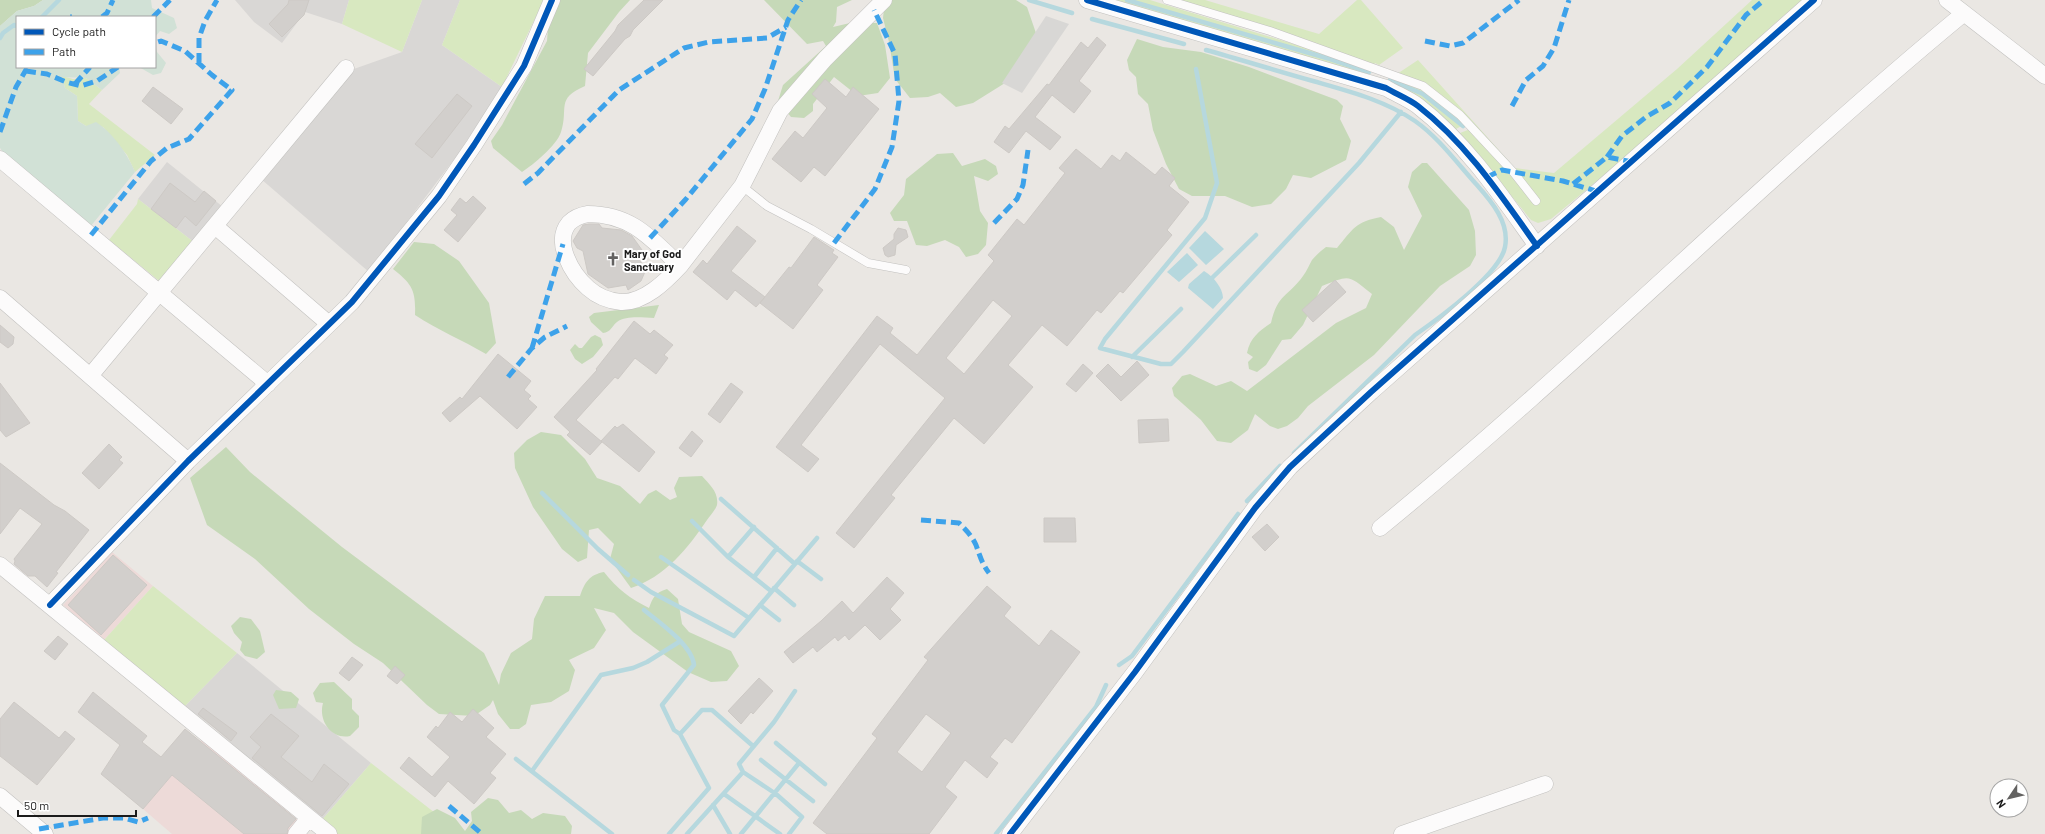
<svg xmlns="http://www.w3.org/2000/svg" width="2045" height="834" viewBox="0 0 2045 834" font-family="Barlow,sans-serif">
  <style>
    .residential { fill: #d9d7d5 }
    .commercial { fill: #eddad8 }
    .grass { fill: #d8e8c0 }
    .forest { fill: #c6d9b8 }
    .wetland { fill: #d1e1d6 }
    .parking { fill: #d8d7d5 }
    .water { fill: #b6d8de }
    .lines { fill: none; stroke-linecap: round; stroke-linejoin: round }
    .stream { stroke: #b6d8de; stroke-width: 4.5 }
    .building { fill: #d2cfcc; stroke: #cdc9c5; fill-rule: evenodd }
    .lane-casing { stroke: #c2c1bf; stroke-width: 9 }
    .street-casing { stroke: #c2c1bf; stroke-width: 17 }
    .lane { stroke: #fcfbfb; stroke-width: 8 }
    .street { stroke: #fcfbfb; stroke-width: 16 }
    .quiet { stroke: #3da2ea; stroke-width: 5; stroke-dasharray: 10 5; stroke-linecap: butt }
    .cycleway-casing { stroke: #fff; stroke-width: 8 }
    .cycleway { stroke: #0057b8; stroke-width: 6 }
    .labels { text-anchor: middle; dominant-baseline: central; stroke-width: 4; stroke-linejoin: round; paint-order: stroke }
    .poi-label { font-size: 11px; font-weight: bold; fill: #1b1b1b; stroke: #fff; text-anchor: start }
  </style>
  <rect width="100%" height="100%" fill="#eae7e3"/>
  <path class="residential" d="M235,0H349L342,24L305,12L282,43L254,22Z
    M422,0H460L442,45L502,87L458,154L369,272L261,179L351,70L402,52Z
    M167,162L223,207L195,243L138,199Z
    M237,653L371,763L321,821L214,728L185,706Z"/>
  <path class="commercial" d="M112,552L153,586L104,640L63,605Z
    M202,739L299,821L288,834H172L143,809Z"/>
  <path class="grass" d="M349,0H422L402,52L342,24Z
    M460,0H544L502,87L442,45Z
    M1114,0H1150L1326,54L1174,0H1205L1319,34L1357,0H1361L1403,48L1379,65L1375,63L1368,76Z
    M1752,0H1802C1762,33 1726,69 1687,103C1643,143 1597,181 1551,219L1538,223L1531,220L1460,133L1473,128L1461,114L1397,74L1418,60L1515,168L1554,173L1677,69Z
    M62,76L73,79L86,78L102,90L89,104L155,155L135,172L127,155L103,127L86,126L78,121L77,96L65,88Z
    M1393,77L1424,89L1465,124L1456,129L1422,100L1391,84L1390,80Z
    M138,199L195,243L163,284L109,240L137,204Z
    M153,586L237,653L185,706L104,640Z
    M371,763L462,834H337L321,821Z"/>
  <path class="forest" d="M0,0H43L34,6L17,11L0,26Z
    M557,0H630L619,12L588,53L585,86C555,99 569,108 561,132C557,145 533,165 522,172L493,148L491,141L502,125L547,41L548,28Z
    M764,0H852L837,7L836,22L833,27L850,23H877L885,45L890,78L878,93L858,96L834,77L813,104V111L804,118L791,117L778,101L783,85L826,46L823,41L807,44Z
    M885,0H1016L1027,7L1038,39L1013,78L973,103L956,107L940,93L928,97L910,98L895,79L889,42L883,18Z
    M1137,39L1163,47L1201,52L1249,67L1337,100L1343,106L1340,119L1351,141L1346,160L1311,178L1293,175L1286,189L1271,204L1252,207L1225,196H1192L1179,189L1166,164L1153,130L1148,104L1138,94L1136,77L1129,70L1127,60Z
    M953,153L962,166L985,159L996,166L998,174L988,181L974,176L980,211L988,223L986,245L978,254L966,257L959,247L945,240L927,246L916,245L907,221H894L890,213L904,195L906,179L937,154Z
    M1422,163H1427L1469,210L1475,231L1476,255L1470,266L1440,286L1374,355L1308,406L1298,418L1287,426L1278,429L1270,426L1255,414L1248,430L1231,443L1217,441L1201,420L1174,396L1172,388L1182,376L1190,374L1216,386L1231,381L1247,391L1336,323L1366,308L1372,294C1348,275 1351,274 1322,286L1303,325L1291,339L1282,340L1266,365L1257,372L1249,369L1248,362L1253,357L1247,353C1250,338 1259,331 1271,323C1278,293 1288,297 1303,276C1307,271 1309,265 1312,260C1316,255 1321,251 1326,247L1337,248C1353,229 1355,222 1381,217L1394,227L1404,250L1422,216L1408,187L1412,172Z
    M414,242L434,244L459,261L489,303L496,343L486,354C462,340 438,330 415,315C416,290 412,284 393,269Z
    M659,305L654,318C643,318 627,315 617,322C611,327 611,332 603,333L591,322L589,317L594,313Z
    M595,335L601,338L603,345L593,357L582,364L575,359L570,350L575,344L579,348H582L591,337Z
    M541,432L561,435L585,459L597,478L620,486L640,504L648,494L656,490L670,500L677,497L674,488L679,477L702,476C709,484 719,492 717,505C716,509 710,516 707,520C688,548 665,577 631,588L610,559L614,544L598,528L589,530L587,558L578,562L562,549L533,507L515,468L514,453L527,440Z
    M226,447L250,472L342,547L484,653L499,685L501,674L511,653L532,639L534,619L545,596H580C585,582 589,575 604,572C617,589 631,599 649,608C653,597 655,593 667,589L678,599L682,624L689,632L731,651L739,666L727,681L711,682L688,672L633,632L614,613L594,608L606,630L594,648L569,660L575,670L569,691L551,702L531,705L526,724L519,729H510L498,714L493,700L490,705L474,716L439,714L427,705L383,663L354,644L309,609L255,559L207,525L190,478Z
    M240,617L251,619L260,631L265,652L257,659L245,656L240,650L242,642L234,633L231,626Z
    M334,682L352,699V709L359,716V727L350,736C331,740 318,720 323,703L316,702L313,693L320,683Z
    M276,690L291,692L299,699L296,708L279,709L273,695Z
    M488,798L498,800L509,813L521,810L532,819L543,813L565,816L572,826L571,834H421L422,817L437,809L455,818L465,831L472,821L471,812Z"/>
  <path class="wetland" d="M43,0H151L152,8L174,18L177,28L169,34L160,31L155,37V17H17V67H119L120,73L102,90L86,78L62,77L65,88L77,96L78,121L86,126L96,122C113,133 127,153 135,172L90,227L5,155L0,148V26L17,11L34,6Z
    M155,43L157,52L166,63L161,73L153,75L139,67H155Z"/>
  <path class="parking" d="M1046,16L1069,24L1022,93L1002,83Z"/>
  <path class="water" d="M1205,231L1224,249L1206,265L1189,248Z
    M1187,253L1198,265L1179,282L1167,272Z
    M1204,271C1213,276 1223,288 1223,298L1213,309L1188,288L1189,284Z"/>
  <g class="lines">
    <path class="stream" d="M1029,0L1072,13
      M1127,0L1330,59L1369,72
      M42,17L59,0
      M1092,19L1184,44
      M0,38L3,33L14,25L17,26
      M1206,50C1242,60 1277,71 1313,81C1348,91 1384,100 1415,121C1438,137 1457,163 1476,184C1491,201 1510,222 1505,247C1500,274 1438,319 1415,335L1294,453
      M1196,69L1217,183L1205,218L1105,339L1100,348L1161,364H1171L1183,352L1359,163L1401,112
      M1390,80L1423,94L1463,126
      M1212,278L1256,235
      M1132,357L1181,309
      M542,493L598,549L628,575
      M721,499L795,564
      M1247,501L1280,466
      M692,521L728,557L771,591
      M661,557L749,618
      M728,557L754,527
      M797,561L821,579
      M754,577L777,548
      M634,580L651,592L734,636L817,538
      M774,588L794,605
      M760,605L779,620
      M644,610C659,622 692,645 694,665L662,705L674,730L680,734L702,710H712L753,746
      M1119,665L1132,656L1238,514
      M776,743L825,784
      M516,759L612,834
      M761,760L813,801
      M532,771L601,675L633,668L647,662L679,642
      M724,794L780,834
      M713,805L730,834
      M669,834L709,788L680,734
      M687,834L743,772
      M741,834L799,763
      M789,834L802,817L776,794L743,772L739,764L774,722L795,691
      M996,834L1096,707L1106,685"/>
  </g>
  <path class="building" d="M289,0H309L304,15L282,37L269,24L288,4Z
    M644,0H663L633,30L630,36L625,39L593,76L584,69L615,31L618,25Z
    M1097,37L1106,45L1079,81L1091,91L1074,113L1052,95L1035,117L1061,137L1050,150L1026,131L1009,153L994,142L1005,126L1009,129L1047,84L1049,85L1081,42L1088,48Z
    M825,79L846,97L853,87L879,109L825,176L814,167L801,182L772,159L795,131L803,138L827,108L812,94Z
    M153,87L183,109L171,124L142,101Z
    M457,94L472,106L432,158L415,144Z
    M1076,149L1101,169L1112,155L1120,161L1126,152L1155,175L1162,167L1175,178L1169,186L1189,202L1167,230L1172,235L1123,293L1120,291L1101,313L1097,310L1067,346L1042,325L1008,365L1033,387L984,444L954,418L891,495L895,498L854,548L836,533L945,398L880,344L801,445L819,459L808,472L776,447L877,316L893,328L890,333L917,355L994,261L988,255L1017,219L1024,225L1065,173L1059,168ZM993,300L1012,316L964,374L946,358Z
    M170,183L195,202L204,191L216,201L196,226L185,216L176,228L151,209Z
    M473,196L486,208L458,242L444,230L457,215L451,210L460,198L466,203Z
    M589,224H599L602,228L621,230L632,236L642,250L641,266L647,267L641,281L628,290L626,285L608,288L588,274L583,251L577,248L573,241L583,225Z
    M737,226L756,241L731,271L765,297L756,307L735,290L727,300L693,272L703,260L707,264Z
    M898,228L906,230L908,237L896,245L895,255L888,257L885,255L883,248L894,239V234Z
    M814,237L834,250L832,253L838,257L817,285L823,290L793,329L760,303L789,267L791,268Z
    M1335,280L1346,292L1313,322L1302,310Z
    M634,321L650,334L654,330L673,345L664,355L668,358L656,374L635,358L618,379L615,377L576,420L602,442L590,455L567,435L570,432L554,417L597,370L596,369Z
    M0,325L14,337L13,344L8,348L0,342Z
    M498,354L531,381L524,390L531,396L528,399L537,407L517,429L480,396L450,422L442,413L460,397L462,399Z
    M1137,361L1149,375L1121,401L1096,376L1108,364L1121,377Z
    M1083,364L1093,373L1076,392L1066,384Z
    M0,383L30,423L6,437L0,430Z
    M731,383L743,392L720,423L708,414Z
    M1168,419L1169,441L1139,443L1138,420Z
    M623,424L655,452L639,472L601,441L615,426L617,428Z
    M692,431L703,441L691,457L679,448Z
    M109,444L122,457L119,460L123,463L99,489L82,473Z
    M0,463L54,505L65,511L89,530L56,572L58,573L47,587L35,576H28L14,564L15,561L14,559L42,524L20,508L0,534Z
    M1044,518H1075L1076,542H1044Z
    M1267,524L1279,537L1265,551L1252,537Z
    M113,555L147,585L101,635L68,605Z
    M887,577L904,593L890,609L901,620L880,640L865,625L849,640L845,635L838,641L835,637L817,652L813,647L793,663L784,652L821,621L842,601L853,613Z
    M987,586L1011,607L1004,616L1039,646L1051,630L1080,652L1012,743L1005,738L990,757L998,763L987,778L965,760L945,787L957,797L929,834H827L813,823L877,738L872,734L928,660L924,657ZM926,714L951,733L922,772L897,752Z
    M58,636L68,644L55,660L44,651Z
    M352,657L363,665L349,681L339,673Z
    M395,666L405,675L397,684L387,676Z
    M759,678L773,691L753,714L751,712L741,724L728,711Z
    M93,692L147,736L142,742L161,757L185,729L296,819L288,828L287,834H244L172,775L143,809L101,774L120,745L78,712Z
    M14,702L59,738L65,731L75,739L37,785L0,756V719Z
    M203,708L237,733L231,741L198,714Z
    M473,709L494,728L486,737L506,754L490,773L496,778L474,804L448,781L435,797L400,768L409,757L432,777L450,757L427,737L436,726L438,728L450,712L462,722Z
    M271,714L299,736L281,757L312,782L324,764L349,784L322,816L252,758L261,747L250,737Z"/>
  <g class="lines">
    <g class="lane-casing">
      <path id="lane" d="M1167,0L1270,31L1423,86L1460,115L1514,173L1536,201
        M742,186L767,206L811,229L868,263L906,270"/>
    </g>
    <g class="street-casing">
      <path id="street" d="M1087,0L1386,88C1396,94 1409,99 1418,106C1467,144 1502,197 1537,246
        M1947,0L2045,76
        M0,159L268,384
        M588,214C631,214 651,238 680,266C666,281 644,303 621,302C609,301 597,296 588,288C572,274 553,242 569,223C574,218 582,215 588,214Z
        M215,226L329,324
        M680,266L742,186L780,111L825,59L884,0
        M0,298L188,461
        M90,376L346,68
        M1380,528C1581,364 1763,179 1963,14
        M0,565L329,834
        M50,605L188,461L352,302L439,196L474,145L524,66L552,0
        M0,796L45,834
        M296,834L309,818
        M1010,834L1135,672L1255,508L1290,467L1371,392L1814,0
        M1402,834L1545,784"/>
    </g>
    <use href="#lane" class="lane"/>
    <use href="#street" class="street"/>
    <path class="quiet" d="M70,17H72
      M102,17L107,13L113,0
      M153,17L170,0
      M1425,41L1450,46L1463,43L1519,0
      M199,63V38L205,21L217,0
      M26,71L47,74L66,82L81,86L97,81L118,67
      M75,84L90,67
      M1512,106L1526,80L1543,66L1554,48L1569,0
      M0,132L16,87L27,68
      M1607,157L1622,136L1646,117L1670,103L1707,67L1746,15L1764,0
      M1487,177L1502,170L1563,181L1599,192
      M524,184L538,173L619,90L684,48L709,42L767,38L786,27
      M1573,184L1607,157L1633,162
      M994,223L1017,199L1023,185L1028,150
      M91,235L151,161L167,148L189,139L232,90L212,75L185,51L161,41L155,43
      M650,238L686,199L752,119L765,89L788,20L801,0
      M834,243L875,189L892,147L899,101L895,54L874,10
      M532,348L563,244
      M508,377L532,348L545,337L567,326
      M921,520L959,523C966,530 972,536 976,545C980,556 982,564 989,573
      M449,806L482,834
      M39,829L103,818H124L138,822L148,818"/>
    <g class="cycleway-casing">
      <path id="cycleway" d="M1087,0L1386,88C1396,94 1409,99 1418,106C1467,144 1502,197 1537,246
        M50,605L188,461L352,302L439,196L474,145L524,66L552,0
        M1010,834L1135,672L1255,508L1290,467L1371,392L1814,0"/>
    </g>
    <use href="#cycleway" class="cycleway"/>
  </g>
  <defs>
    <g id="church-bare" transform="scale(1.08)"><path d="M-1.2-6h2.4v3.5h3.3v2.4h-3.3V6h-2.4V-.1h-3.3v-2.4h3.3Z" fill="#636261" stroke="#fff" stroke-width="2.5" paint-order="stroke"/></g>
  </defs>
  <g fill-rule="evenodd">
    <use href="#church-bare" x="613" y="259"/>
  </g>
  <g class="labels">
    <g class="poi-label">
      <text x="624" y="253">Mary of God<tspan x="624" dy="13">Sanctuary</tspan></text>
    </g>
  </g>
  <rect x="16" y="16" width="140" height="52" fill="#ffffff" stroke="#a4a4a4"/>
  <rect x="24" y="29" width="20" height="6" fill="#0057b8" stroke="#a4a4a4"/>
  <text x="52" y="36" font-size="12" fill="#1b1b1b">Cycle path</text>
  <rect x="24" y="49" width="20" height="6" fill="#3da2ea" stroke="#a4a4a4"/>
  <text x="52" y="56" font-size="12" fill="#1b1b1b">Path</text>
  <g transform="translate(2009 798) rotate(235)"><circle r="19" fill="#ffffff" stroke="#a4a4a4"/>
  <path d="M0-3L7 15L0 10L-7 15Z" fill="#636261"/>
  <text y="-6" font-size="11" font-weight="bold" text-anchor="middle" fill="#1b1b1b">N</text>
  </g>
  <path d="M18 810v6h118v-6" fill="none" stroke="#1b1b1b" stroke-width="2"/>
  <text x="24" y="810" font-size="12" fill="#1b1b1b" stroke="#ffffff" stroke-width="3" paint-order="stroke">50 m</text>
</svg>
